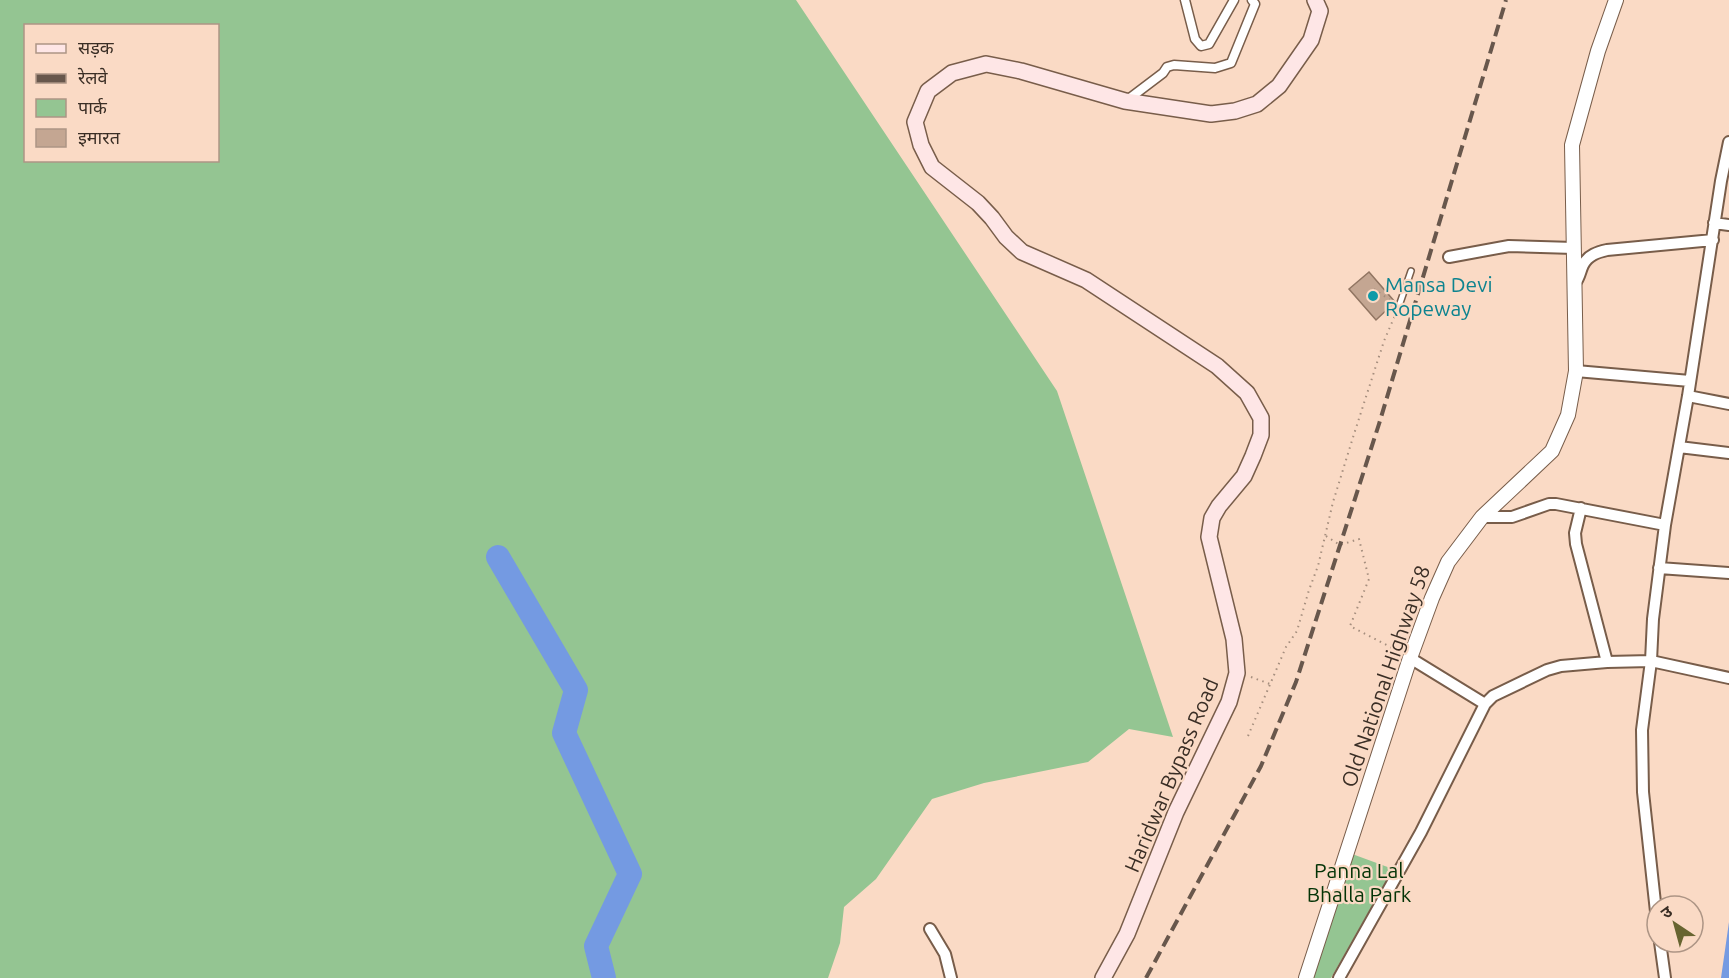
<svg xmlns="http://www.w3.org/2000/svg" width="1729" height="978" viewBox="0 0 1729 978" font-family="Ubuntu,'Noto Sans Devanagari',sans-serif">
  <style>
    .green { fill: #94c592; fill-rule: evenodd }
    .water { fill: #749ae2 }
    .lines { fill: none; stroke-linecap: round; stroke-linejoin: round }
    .river { stroke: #749ae2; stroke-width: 24 }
    .building { fill: #c4a692; stroke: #917562; stroke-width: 1.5 }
    .service-casing { stroke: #785d4a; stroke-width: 8 }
    .pedestrian-casing { stroke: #785d4a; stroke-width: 11 }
    .minor-casing { stroke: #785d4a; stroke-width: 14 }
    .tertiary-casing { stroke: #785d4a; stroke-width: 16 }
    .secondary-casing { stroke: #785d4a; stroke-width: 18 }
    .path { stroke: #a58e7e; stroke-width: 2; stroke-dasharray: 1.5 4.5; stroke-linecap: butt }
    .service { stroke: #fff; stroke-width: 5 }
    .pedestrian { stroke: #fff; stroke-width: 8 }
    .minor { stroke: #fff; stroke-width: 10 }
    .tertiary { stroke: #fff; stroke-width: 14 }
    .secondary { stroke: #fee6e6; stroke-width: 15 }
    .rail { stroke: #68574c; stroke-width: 4; stroke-dasharray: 12 6; stroke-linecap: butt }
    .culture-dot { fill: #0f9aa8; stroke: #fadac5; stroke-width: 2 }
    .labels { text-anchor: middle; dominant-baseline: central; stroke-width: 4.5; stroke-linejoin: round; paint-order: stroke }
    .culture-label { font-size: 21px; fill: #0d838f; stroke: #fadac5; text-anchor: start }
    .street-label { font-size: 21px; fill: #3a2e25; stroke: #fadac5 }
    .park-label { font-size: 21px; fill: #033306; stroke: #fadac5 }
  </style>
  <rect width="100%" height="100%" fill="#fadac5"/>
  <path class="green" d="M0,0H796L1057,391L1173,737L1129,729L1088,762L984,783L932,799L876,879L844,907L840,943L828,978H0ZM26,26H218V160H26Z
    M1344,851L1393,869L1331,978H1308Z"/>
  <path class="water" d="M1729,922V978H1721Z"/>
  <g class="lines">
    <path class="river" d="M498,557L576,690L564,733L630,874L596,946L604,978"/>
  </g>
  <path class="building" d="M1369,272L1395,302L1376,320L1349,289Z"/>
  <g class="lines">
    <g class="service-casing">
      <path id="service" d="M1399,306L1411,271"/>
    </g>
    <g class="pedestrian-casing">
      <path id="pedestrian" d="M1185,0L1195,39L1201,46L1209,44L1234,0
        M1126,101L1163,73L1167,67L1174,65L1215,68L1231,63L1255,4L1252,0"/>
    </g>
    <g class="minor-casing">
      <path id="minor" d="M1714,223L1729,225
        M1449,257L1509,246L1574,248
        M1575,283C1580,277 1580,271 1583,265C1588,255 1598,252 1607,250L1713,240
        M1576,371L1690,381
        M1688,396L1729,404
        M1679,447L1729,453
        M1581,508L1575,533L1576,544L1607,662
        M1482,517H1512L1549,504H1556L1665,525
        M1659,568L1729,573
        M1410,658L1485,704
        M1657,921L1643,792L1642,730L1651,661L1653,619L1665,525L1688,396L1721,181L1729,142
        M930,929L945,954L951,978
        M1660,942L1665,978
        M1339,978L1421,832L1485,704L1493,696L1547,670L1561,666L1607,662L1651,661L1729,678"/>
    </g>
    <g class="tertiary-casing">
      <path id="tertiary" d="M1306,978L1410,658L1432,598L1448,562L1482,517L1552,451L1568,415L1576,371L1572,145L1598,51L1616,0"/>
    </g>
    <g class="secondary-casing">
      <path id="secondary" d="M1103,978L1127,934L1176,812L1229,702L1237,673L1234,639L1209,537L1212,518L1219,506L1244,476L1253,456L1261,435V418L1247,393L1217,366L1086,280L1022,252L1006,237L992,218L978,203L932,167L921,145L915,122L928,91L952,73L986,64L1021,71L1125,101L1211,114L1235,111L1257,104L1279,86L1311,40L1320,11L1315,0"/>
    </g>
    <path class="path" d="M1374,289L1390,300
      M1326,536L1340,545L1359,539L1369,579L1350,626L1400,652
      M1251,677L1270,684
      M1248,736L1286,647L1297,631L1309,590L1318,566L1333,502L1355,431L1384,341L1396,313"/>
    <use href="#service" class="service"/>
    <use href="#pedestrian" class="pedestrian"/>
    <use href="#minor" class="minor"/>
    <use href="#tertiary" class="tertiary"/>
    <use href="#secondary" class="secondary"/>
    <path class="rail" d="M1146,978L1261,766L1296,682L1379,424L1506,0"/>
  </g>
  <circle class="culture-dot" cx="1373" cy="296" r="6"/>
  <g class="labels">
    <g class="culture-label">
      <text x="1385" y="284">Mansa Devi<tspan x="1385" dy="24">Ropeway</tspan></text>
    </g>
    <g class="street-label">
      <text transform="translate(1385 676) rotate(-71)">Old National Highway 58</text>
      <text transform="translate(1171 775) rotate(-67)">Haridwar Bypass Road</text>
    </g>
    <g class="park-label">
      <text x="1359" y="870">Panna Lal<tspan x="1359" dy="24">Bhalla Park</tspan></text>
    </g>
  </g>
  <rect x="24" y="24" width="195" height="138" fill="#fadac5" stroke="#ad9585" stroke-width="1.5"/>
  <rect x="36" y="44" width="30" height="9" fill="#fee6e6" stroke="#ad9585" stroke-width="1.5"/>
  <text x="78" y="54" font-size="18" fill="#3a2e25">सड़क</text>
  <rect x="36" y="74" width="30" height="9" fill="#68574c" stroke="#ad9585" stroke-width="1.5"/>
  <text x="78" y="84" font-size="18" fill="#3a2e25">रेलवे</text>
  <rect x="36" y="99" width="30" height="18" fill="#94c592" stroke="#ad9585" stroke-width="1.5"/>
  <text x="78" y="114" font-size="18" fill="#3a2e25">पार्क</text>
  <rect x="36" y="129" width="30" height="18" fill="#c4a692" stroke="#ad9585" stroke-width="1.5"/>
  <text x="78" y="144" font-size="18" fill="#3a2e25">इमारत</text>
  <g transform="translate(1675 924) rotate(324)"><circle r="28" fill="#fadac5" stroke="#ad9585" stroke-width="1.5"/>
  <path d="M0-4.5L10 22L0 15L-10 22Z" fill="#676430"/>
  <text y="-9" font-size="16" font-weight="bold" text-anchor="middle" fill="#3a2e25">उ</text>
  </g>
</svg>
